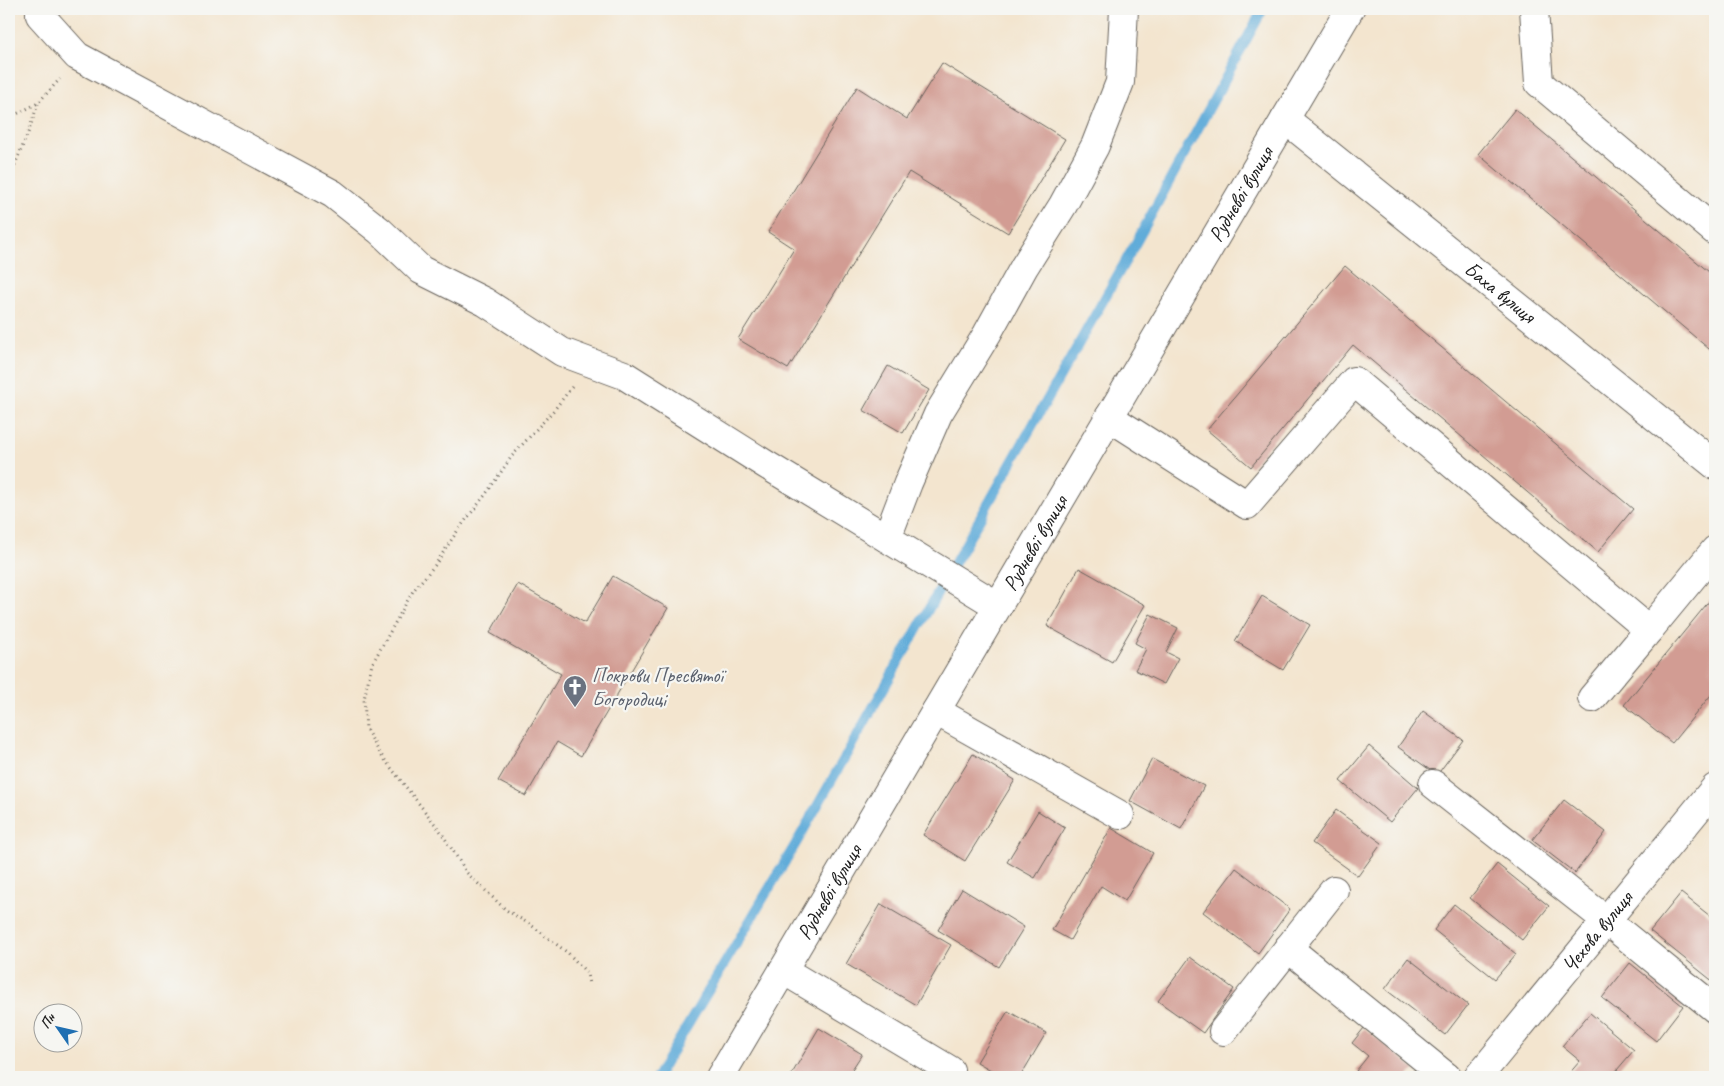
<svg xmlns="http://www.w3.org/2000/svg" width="1724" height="1086" viewBox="0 0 1724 1086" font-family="Caveat,sans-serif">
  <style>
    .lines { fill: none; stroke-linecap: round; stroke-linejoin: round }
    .stream { stroke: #60acd9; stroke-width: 10 }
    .building { fill: #d29c93 }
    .minor-casing { stroke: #67625b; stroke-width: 30 }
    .path { stroke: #67625b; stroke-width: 3; stroke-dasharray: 1 4; stroke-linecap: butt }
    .minor { stroke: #fff; stroke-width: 28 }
    .labels { text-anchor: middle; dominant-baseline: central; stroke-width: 4.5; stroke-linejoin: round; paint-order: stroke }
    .street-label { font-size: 21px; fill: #1c1c1c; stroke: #f6f6f2 }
    .worship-label { font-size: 21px; fill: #5b616d; stroke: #f6f6f2; text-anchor: start }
  </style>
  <rect width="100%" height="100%" fill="#f6f6f2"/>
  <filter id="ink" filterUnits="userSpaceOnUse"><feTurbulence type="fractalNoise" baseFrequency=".02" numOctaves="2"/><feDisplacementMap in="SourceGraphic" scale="10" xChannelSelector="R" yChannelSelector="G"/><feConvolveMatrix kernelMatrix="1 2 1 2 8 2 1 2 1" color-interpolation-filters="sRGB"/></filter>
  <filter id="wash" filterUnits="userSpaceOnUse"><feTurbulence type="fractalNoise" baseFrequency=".0096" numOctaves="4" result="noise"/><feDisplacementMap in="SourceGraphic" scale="20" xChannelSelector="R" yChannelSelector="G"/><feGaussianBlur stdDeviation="1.12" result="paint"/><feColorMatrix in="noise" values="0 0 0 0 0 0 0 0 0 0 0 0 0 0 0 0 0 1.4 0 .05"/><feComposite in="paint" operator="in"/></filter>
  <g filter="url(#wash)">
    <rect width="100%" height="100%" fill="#f3e5cf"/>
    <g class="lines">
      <path class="stream" d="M657,1077L798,840L1138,239L1263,9"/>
    </g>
    <g id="blocks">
      <path class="building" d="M942,63L1065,139L1008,233L909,172L788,369L738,339L794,249L768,232L857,87L907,119Z
        M1515,109L1715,277V354L1478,154Z
        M1345,266L1633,509L1598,552L1353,345L1251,467L1207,430Z
        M888,366L929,390L903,433L863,410Z
        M1079,568L1145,605L1112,662L1047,626Z
        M613,576L668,608L581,756L557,742L526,796L498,781L561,674L490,633L518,584L585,623Z
        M1715,594V690L1672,743L1624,705Z
        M1262,596L1310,625L1283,670L1235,641Z
        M1150,614L1178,628L1166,652L1178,658L1164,684L1135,670L1146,649L1135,643Z
        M1423,711L1463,740L1437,775L1398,747Z
        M1369,746L1418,788L1390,822L1340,781Z
        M973,754L1015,780L965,861L923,835Z
        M1152,759L1204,786L1181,829L1130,801Z
        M1564,800L1606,832L1575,873L1532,840Z
        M1336,810L1382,843L1358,876L1312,843Z
        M1038,811L1065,828L1035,878L1007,862Z
        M1111,828L1153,853L1125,901L1101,886L1070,940L1052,930Z
        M1497,864L1549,906L1522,940L1470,898Z
        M1236,868L1290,909L1258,953L1203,912Z
        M962,889L1024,927L999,967L938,930Z
        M1681,893L1715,920V983L1650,931Z
        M881,904L951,945L916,1005L846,964Z
        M1454,904L1516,954L1495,979L1434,930Z
        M1190,957L1234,989L1203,1033L1158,1001Z
        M1408,958L1468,1005L1445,1035L1385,989Z
        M1630,963L1683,1006L1656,1041L1602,998Z
        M1008,1011L1046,1033L1020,1077H1003L977,1062Z
        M1590,1013L1634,1050L1611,1077H1568L1567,1076L1580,1061L1562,1046Z
        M819,1028L862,1054L847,1077H790Z
        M1364,1028L1415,1069L1408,1077H1365L1356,1071L1368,1056L1352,1043Z"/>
    </g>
  </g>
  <g filter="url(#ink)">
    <use href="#blocks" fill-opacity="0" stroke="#67625b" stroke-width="1"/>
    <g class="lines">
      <g class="minor-casing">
        <g id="minor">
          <path d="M40,9V15L77,56L333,194L380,231L421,270L485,302L562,352L624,375L765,464L998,606"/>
          <path d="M1534,9L1539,83L1715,231"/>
          <path id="s1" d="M1285,119L1715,465"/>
          <path d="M1109,417L1247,505L1354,381L1649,630L1715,550"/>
          <path d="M887,538L908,483L938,414L987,334L1024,267L1063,205L1095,146L1120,82L1124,9"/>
          <path d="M1592,698L1649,630"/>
          <path d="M936,711L1120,815"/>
          <path d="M1433,784L1607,921L1715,1009"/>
          <path d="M1288,948L1447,1077"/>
          <path d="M783,970L950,1070"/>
          <path d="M1223,1031L1334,890"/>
          <path id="s2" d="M720,1077L1350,9"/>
          <path id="s3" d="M1478,1077L1715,788"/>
        </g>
      </g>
      <path class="path" d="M9,118L38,103L60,79
        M9,179L28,133L38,104
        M572,387L554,410L512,456L486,494L458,530L435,565L413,591L372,664L364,699L366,729L381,755L441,832L467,873L506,910L531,925L568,953L587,973L589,984"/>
      <use href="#minor" class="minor"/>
    </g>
  </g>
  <defs>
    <g id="church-pin" transform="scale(1.25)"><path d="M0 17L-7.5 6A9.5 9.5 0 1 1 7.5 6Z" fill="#6b7280" stroke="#f6f6f2"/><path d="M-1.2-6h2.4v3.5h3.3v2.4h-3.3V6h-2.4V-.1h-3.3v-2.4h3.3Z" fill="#fff"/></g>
  </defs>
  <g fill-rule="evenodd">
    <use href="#church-pin" x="575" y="687"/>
  </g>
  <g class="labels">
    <g class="street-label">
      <text stroke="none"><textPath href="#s2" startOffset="1025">Руднєвої вулиця</textPath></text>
      <text stroke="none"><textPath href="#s1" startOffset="276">Баха вулиця</textPath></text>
      <text stroke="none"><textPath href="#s2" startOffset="620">Руднєвої вулиця</textPath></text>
      <text stroke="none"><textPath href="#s2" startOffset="215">Руднєвої вулиця</textPath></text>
      <text stroke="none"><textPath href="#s3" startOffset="188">Чехова вулиця</textPath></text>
    </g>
    <g class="worship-label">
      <text x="592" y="675">Покрови Пресвятої<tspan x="592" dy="24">Богородиці</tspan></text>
    </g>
  </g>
  <rect width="1724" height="1086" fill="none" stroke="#f6f6f2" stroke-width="30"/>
  <g transform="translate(58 1028) rotate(304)"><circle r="24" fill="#f6f6f2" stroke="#9f9f9c"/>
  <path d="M0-4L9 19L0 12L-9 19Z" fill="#1f6fb2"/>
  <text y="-8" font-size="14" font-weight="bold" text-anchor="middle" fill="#1c1c1c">Пн</text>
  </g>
</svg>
